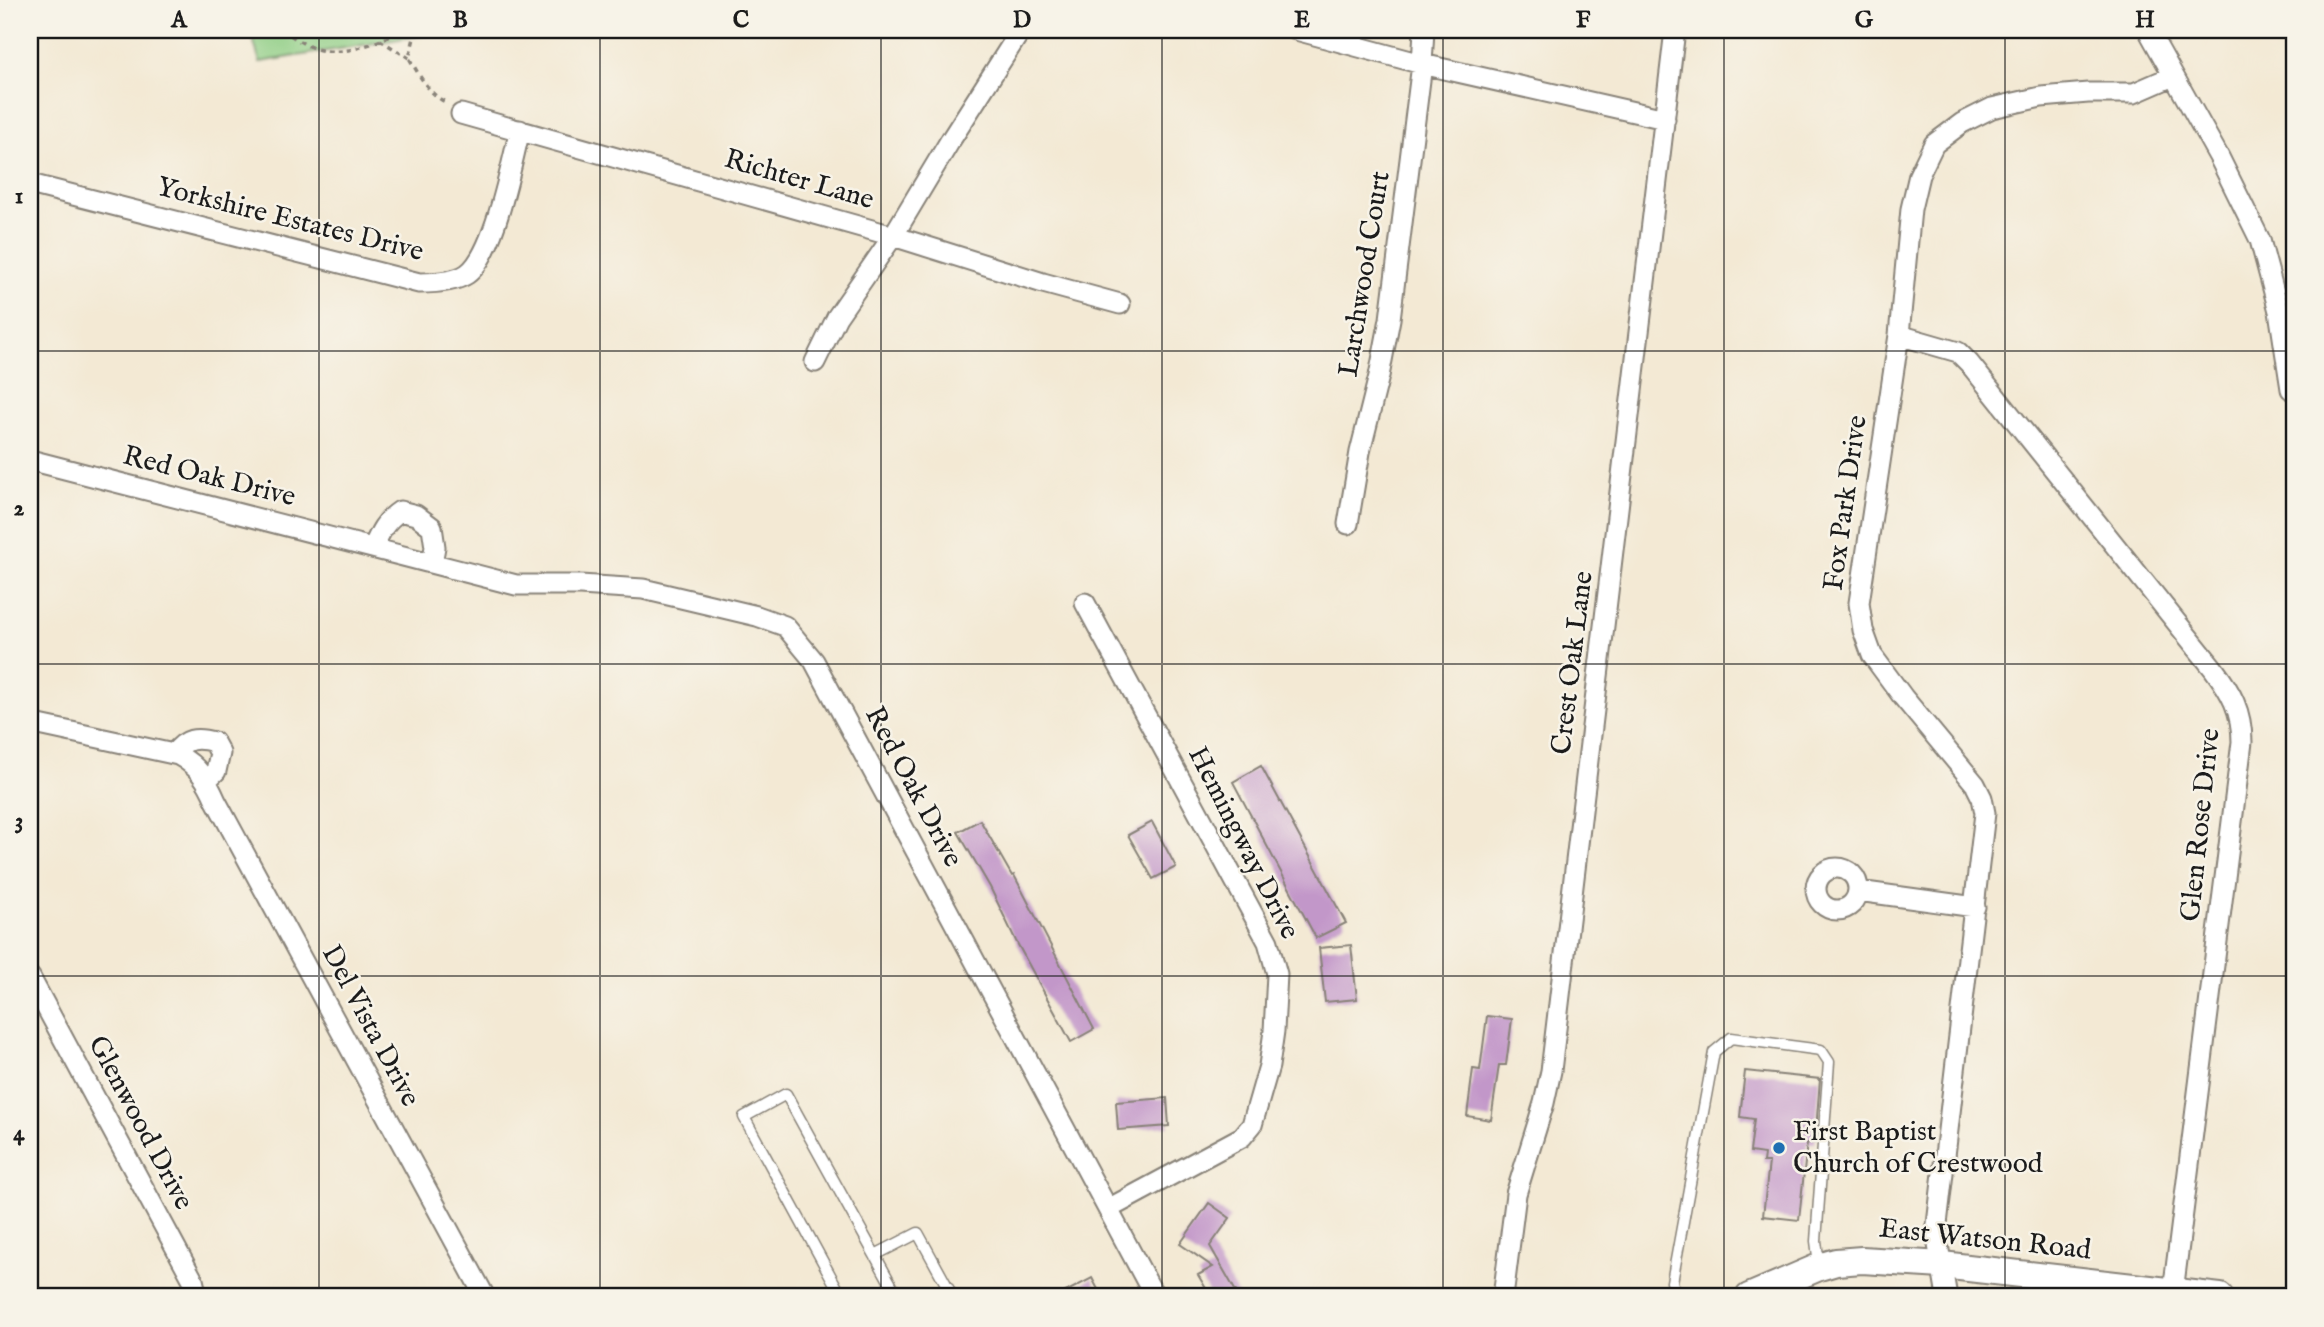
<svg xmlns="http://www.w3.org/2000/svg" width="2324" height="1327" viewBox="0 0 2324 1327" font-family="'IM FELL English',serif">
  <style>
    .green { fill: #8fce85; stroke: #567550; stroke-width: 2 }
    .building { fill: #c297c9 }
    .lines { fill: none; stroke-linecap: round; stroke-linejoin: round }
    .lane-casing { stroke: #888278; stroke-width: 13 }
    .street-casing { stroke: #888278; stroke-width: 23 }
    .secondary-casing { stroke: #888278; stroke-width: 30 }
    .path { stroke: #888278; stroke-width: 3.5; stroke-dasharray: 5 5; stroke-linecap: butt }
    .lane { stroke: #fff; stroke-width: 10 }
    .street { stroke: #fff; stroke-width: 19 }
    .secondary { stroke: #fff; stroke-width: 26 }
    .grid { fill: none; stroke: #1c1c1c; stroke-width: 2; stroke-opacity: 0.55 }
    .poi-dot { fill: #1f6fb2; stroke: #f7f3e8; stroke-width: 2.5 }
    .labels { text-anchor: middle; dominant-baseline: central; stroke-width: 5; stroke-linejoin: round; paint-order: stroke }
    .street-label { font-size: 28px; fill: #1c1c1c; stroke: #f7f3e8 }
    .poi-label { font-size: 28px; fill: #1c1c1c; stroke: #f7f3e8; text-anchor: start }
    .neatline { fill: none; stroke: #1c1c1c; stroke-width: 2.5 }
    .grid-label { font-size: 23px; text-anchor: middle; font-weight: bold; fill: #1c1c1c }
  </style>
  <rect width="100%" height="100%" fill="#f7f3e8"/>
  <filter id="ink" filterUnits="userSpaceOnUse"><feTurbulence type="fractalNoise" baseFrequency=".0143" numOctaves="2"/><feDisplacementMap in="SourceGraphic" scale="14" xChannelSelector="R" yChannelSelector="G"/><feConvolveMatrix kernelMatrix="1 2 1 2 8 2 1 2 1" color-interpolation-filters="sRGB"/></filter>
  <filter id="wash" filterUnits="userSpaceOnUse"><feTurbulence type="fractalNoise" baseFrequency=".00686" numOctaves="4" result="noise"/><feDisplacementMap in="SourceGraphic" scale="28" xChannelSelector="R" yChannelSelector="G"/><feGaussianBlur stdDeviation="1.57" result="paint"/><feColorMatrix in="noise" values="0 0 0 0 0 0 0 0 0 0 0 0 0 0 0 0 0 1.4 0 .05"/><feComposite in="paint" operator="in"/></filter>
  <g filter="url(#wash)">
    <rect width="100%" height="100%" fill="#f3e9d4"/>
    <path class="green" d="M250,30H454L260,62Z"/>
    <g id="blocks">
      <path class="building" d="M1261,766L1346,923L1316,938L1233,782Z
        M980,820L1012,876L1014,875L1094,1029L1071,1042L1016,941L990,887L958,832Z
        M1152,822L1176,867L1153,879L1128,835Z
        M1351,945L1357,999L1325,1002L1319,948Z
        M1487,1016L1512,1019L1506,1065H1499L1491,1120L1467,1116L1473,1069L1480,1070Z
        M1745,1071L1820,1079L1815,1143H1807L1799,1220L1763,1216L1769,1162H1763L1764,1154L1750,1152L1754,1119L1740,1117Z
        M1167,1098L1169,1126L1118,1130L1116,1102Z
        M1209,1203L1230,1218L1210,1246L1239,1297H1211L1198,1275L1213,1267L1180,1244Z
        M1092,1278L1102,1297H1056Z"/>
    </g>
  </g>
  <g filter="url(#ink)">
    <use href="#blocks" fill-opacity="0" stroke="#888278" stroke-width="2"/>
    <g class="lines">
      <g class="lane-casing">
        <path id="lane" d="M875,1255L918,1233L953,1297
          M842,1297L744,1117L786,1094L898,1297
          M1677,1297L1672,1282L1714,1052L1731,1038L1821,1050L1829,1062L1816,1241L1819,1264"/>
      </g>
      <g class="street-casing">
        <path id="street" d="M1296,30L1422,64L1665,119
          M2148,30L2219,157L2260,240L2279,311L2291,389
          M461,114L893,236L1043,283L1120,304
          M30,184L419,283C434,283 455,282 467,274C495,254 511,164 520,130
          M1899,335L1958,352L1969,363L2213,668C2231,692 2242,711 2242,742L2173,1292
          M815,362L837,317L893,236L950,141L1021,30
          M30,460L516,585H580L643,589L757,616L785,626L814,661L1155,1297
          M1348,524L1360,452L1379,376L1390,319L1422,64L1424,30
          M373,548C380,532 385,521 400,511L416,515L432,527L435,547L432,563
          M1085,603L1268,942L1277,974L1274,1031L1269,1066L1252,1125L1242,1137L1108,1209
          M30,723L178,755C198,766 207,780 216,801L485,1297
          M174,754C185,738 196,737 214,742L220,753L216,771L207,780
          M1816 889a21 21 0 1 1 42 0a21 21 0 1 1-42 0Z
          M1858,891L1975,907
          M30,977L193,1280L197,1297
          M1503,1297L1516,1194L1544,1103L1551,1071L1675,30
          M1947,1297L1936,1233L1985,813L1982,798L1975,784L1903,697L1872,655L1863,630L1859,603L1899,335L1911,209L1919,175L1934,144L1962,123L1992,108L2041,97L2088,93H2134L2173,76"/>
      </g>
      <g class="secondary-casing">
        <path id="secondary" d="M1749,1297L1819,1267L1836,1262L1862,1260L1942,1265L2220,1297"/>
      </g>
      <path class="path" d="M282,30C291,35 301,43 311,47C342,60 377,41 406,30
        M416,30L409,58C419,74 429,96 448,103
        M380,40L409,58"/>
      <use href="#lane" class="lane"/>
      <use href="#street" class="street"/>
      <use href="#secondary" class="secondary"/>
    </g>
  </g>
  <path class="grid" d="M319,30V1297M600,30V1297M881,30V1297M1162,30V1297M1443,30V1297M1724,30V1297M2005,30V1297M30,351H2294M30,664H2294M30,976H2294"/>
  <circle class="poi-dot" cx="1779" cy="1148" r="7"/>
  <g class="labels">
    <g class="street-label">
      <text transform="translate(799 180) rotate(16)">Richter Lane</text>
      <text transform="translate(290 220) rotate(14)">Yorkshire Estates Drive</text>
      <text transform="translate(1365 274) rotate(-81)">Larchwood Court</text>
      <text transform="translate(209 477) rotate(14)">Red Oak Drive</text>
      <text transform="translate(1846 503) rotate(-82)">Fox Park Drive</text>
      <text transform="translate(1573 663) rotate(-83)">Crest Oak Lane</text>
      <text transform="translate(913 787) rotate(62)">Red Oak Drive</text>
      <text transform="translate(2201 825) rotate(-84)">Glen Rose Drive</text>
      <text transform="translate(1243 843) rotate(63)">Hemingway Drive</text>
      <text transform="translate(370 1026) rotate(62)">Del Vista Drive</text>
      <text transform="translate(140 1123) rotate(62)">Glenwood Drive</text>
      <text transform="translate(1985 1240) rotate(6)">East Watson Road</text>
    </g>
    <g class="poi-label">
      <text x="1793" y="1132">First Baptist<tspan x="1793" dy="32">Church of Crestwood</tspan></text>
    </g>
  </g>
  <rect width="2324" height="1327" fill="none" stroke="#f7f3e8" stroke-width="77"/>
  <rect x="38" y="38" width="2248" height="1250" class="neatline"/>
  <g class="grid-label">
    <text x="179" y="27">A</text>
    <text x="460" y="27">B</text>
    <text x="741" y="27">C</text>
    <text x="1022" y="27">D</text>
    <text x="1302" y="27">E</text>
    <text x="1583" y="27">F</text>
    <text x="1864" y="27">G</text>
    <text x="2145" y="27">H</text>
    <text x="19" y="203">1</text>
    <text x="19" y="515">2</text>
    <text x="19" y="828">3</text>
    <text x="19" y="1140">4</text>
  </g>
</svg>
